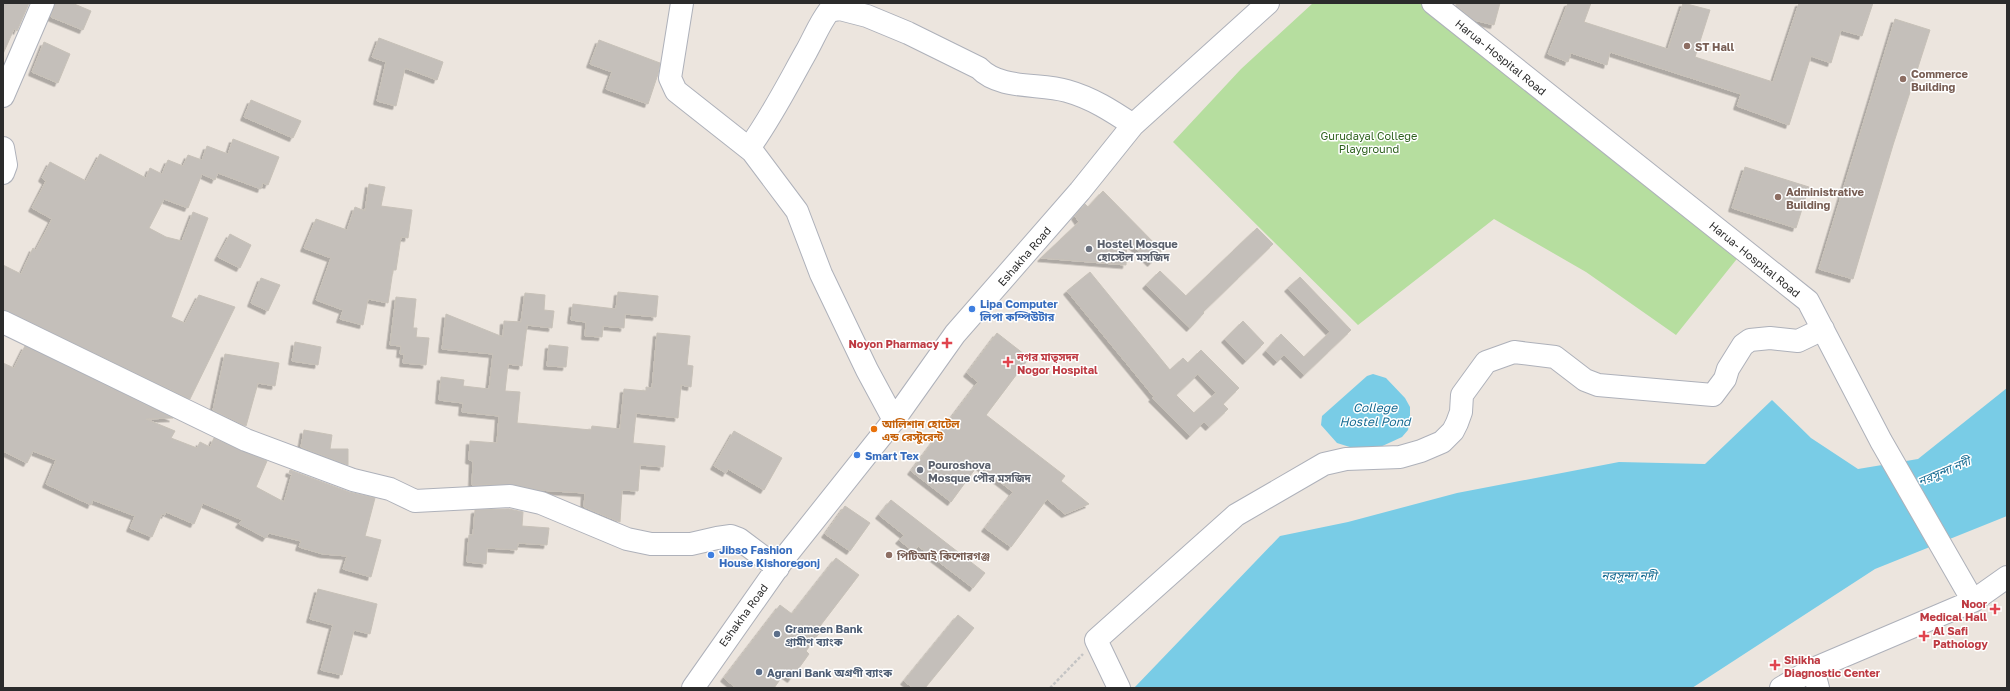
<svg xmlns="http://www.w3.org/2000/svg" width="2010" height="691" viewBox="0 0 2010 691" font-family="'Golos Text','Noto Sans Bengali',sans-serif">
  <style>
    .green { fill: #b6de9f }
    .water { fill: #79cce6 }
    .building { fill: #c4bfba; stroke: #c7c1b8; fill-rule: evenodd; filter: url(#shadow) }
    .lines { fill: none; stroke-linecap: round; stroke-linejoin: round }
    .minor-casing { stroke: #aeb1ba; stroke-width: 24 }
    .path { stroke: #c4c4c4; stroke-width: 2.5; stroke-dasharray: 3 2; stroke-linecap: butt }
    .minor { stroke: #fff; stroke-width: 22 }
    .education-dot { fill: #8d6e63; stroke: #fff; stroke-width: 1.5 }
    .worship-dot { fill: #6b7280; stroke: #fff; stroke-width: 1.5 }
    .shop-dot { fill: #3f7fe0; stroke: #fff; stroke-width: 1.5 }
    .health-dot { fill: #e0444e; stroke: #fff; stroke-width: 1.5 }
    .food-dot { fill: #e8710a; stroke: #fff; stroke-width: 1.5 }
    .service-dot { fill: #5c6f8a; stroke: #fff; stroke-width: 1.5 }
    .labels { text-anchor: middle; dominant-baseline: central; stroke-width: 3; stroke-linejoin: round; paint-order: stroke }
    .education-label { font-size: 11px; font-weight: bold; fill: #785e54; stroke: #fff; text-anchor: start }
    .street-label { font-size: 11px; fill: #2b2b2b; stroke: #fff }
    .park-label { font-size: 11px; fill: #306320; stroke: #fff }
    .worship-label { font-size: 11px; font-weight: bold; fill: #5b616d; stroke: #fff; text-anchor: start }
    .shop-label { font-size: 11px; font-weight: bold; fill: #366cbe; stroke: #fff; text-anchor: start }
    .health-label { font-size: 11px; font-weight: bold; fill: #be3a42; stroke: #fff; text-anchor: start }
    .food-label { font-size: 11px; font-weight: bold; fill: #c56008; stroke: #fff; text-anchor: start }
    .service-label { font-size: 11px; font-weight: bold; fill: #4e5e75; stroke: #fff; text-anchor: start }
    .water-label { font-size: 12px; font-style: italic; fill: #176c93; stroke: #fff }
  </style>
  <defs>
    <filter id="shadow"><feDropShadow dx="-3.5" dy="3.5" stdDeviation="0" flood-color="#0004"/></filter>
  </defs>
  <rect width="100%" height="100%" fill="#ece5de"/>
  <path class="green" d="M1313,3H1422L1740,255L1676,335L1586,272L1494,219L1358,325L1173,142L1241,69Z"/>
  <path class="water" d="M1373,374L1386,378L1405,398L1410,407V421L1408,430L1402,437L1378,448H1353L1337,443L1321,425L1322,416L1367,376Z
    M2007,388V516L1875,569L1692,688H1134L1280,536L1348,522L1457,493L1619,462L1705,464L1772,400L1811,438L1858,469L1918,459Z"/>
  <path class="building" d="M3,3H29L17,31L14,29L3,54Z
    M55,3H72L91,11L83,30L51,17Z
    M1456,3H1500L1494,25L1474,20L1456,5Z
    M1568,3H1591L1584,22L1668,49L1683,3L1710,10L1695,57L1773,82L1799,3H1873L1862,36L1841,30L1831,63L1811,56L1789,125L1737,106L1741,94L1610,52L1607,65L1571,53L1568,62L1548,54Z
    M1895,19L1930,30L1893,145L1853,279L1819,269Z
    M379,38L443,62L437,80L405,68L396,106L377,101L386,62L372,57Z
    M599,40L660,63L658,74L648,104L606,89L612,72L590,64Z
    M44,42L70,54L58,83L32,72Z
    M251,100L301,121L293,138L244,117Z
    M233,139L279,157L268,185L263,183L261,189L218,173L215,180L202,174L188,208L164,199L149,228L166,237L182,241L193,212L208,218L171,317L185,323L199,295L235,307L190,399L3,310V265L21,274L33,248L36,250L52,219L32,208L46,181L42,178L50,162L86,181L100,154L146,178L150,168L162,174L168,160L183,166L188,155L202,160L207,146L228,154Z
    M1745,167L1809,187L1796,228L1732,208Z
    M369,184L385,187L381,206L412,210L408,238L401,237L396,270H393L388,303L368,299L363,325L340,319L343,310L316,300L331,258L304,248L316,219L347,230L355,207L365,211Z
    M1103,191L1162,251L1151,263L1127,240L1126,265L1041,258L1079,222L1075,216L1085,204L1088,207Z
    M1257,228L1273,244L1203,312L1204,313L1190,328L1146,285L1160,271L1186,296Z
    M230,234L251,245L240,268L218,257Z
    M1090,272L1170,370L1183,358L1188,363L1201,350L1239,388L1223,404L1228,409L1209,427L1204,422L1190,436L1152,398L1154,397L1067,291ZM1198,374L1216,393L1194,413L1176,395Z
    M1300,277L1351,330L1304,375L1284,355L1277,362L1266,351L1281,334L1304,357L1330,332L1288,288Z
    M261,278L280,285L268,311L251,303Z
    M618,292L658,296L656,317L625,314L624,328L603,326L602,337L585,336L586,322L571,320L573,304L616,309Z
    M525,293L545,295L544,310L554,311L552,328L527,325L522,366L508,364L505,391L520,392L517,423L591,430L592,426L620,429L624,389L646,391V387L652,388L657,333L690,336L687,365L693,366L691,387L681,385L678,418L636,413L633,443L665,446L663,467L640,465L638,491L622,490L620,522L584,507L585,493L538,490L510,484L472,485L473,461L469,460L470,441L497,443L499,416L462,412L463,403L439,400L441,377L464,380L463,386L489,389L493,354L442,349L446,314L503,337L504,321L521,322Z
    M396,297L416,299L413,328H417L416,337L429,338L426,365L403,363L404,354H400L401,346L390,345Z
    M1243,321L1264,343L1246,361L1225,339Z
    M997,333L1029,358L986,415L1065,476L1061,481L1089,504L1065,514L1047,499L1011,547L985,528L1013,492L978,465L951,502L911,471L978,382L967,373Z
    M295,342L321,347L318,365L292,361Z
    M549,345L568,347L566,367L547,366Z
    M25,346L173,418L146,419L175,431L171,438L197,448L200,442L210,447L214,438L267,461L256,487L284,502L292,474L289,473L290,470L349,492L375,498L365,536L381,540L371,577L343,569L347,556L323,554L299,547L301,541L269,533L266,538L239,524L242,520L203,503L194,524L166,512L165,515L162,514L152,537L130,528L135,516L93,500L91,505L46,484L56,460L33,451L27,463L3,451V363L14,368Z
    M225,354L279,363L275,386L258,383L246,426L213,410Z
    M304,430L332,435L330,449H348V465L301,447Z
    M734,431L782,458L764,490L728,469L726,473L714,466Z
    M891,500L985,573L973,588L918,546L914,552L899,540L904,535L879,515Z
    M845,506L870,523L850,551L825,534Z
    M509,509L523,512L522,526L549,528L547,545L518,543L517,550L487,548L486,564L467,562L469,535H473L475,510Z
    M836,558L859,575L817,630L820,632L806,651L809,654L791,679L784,674L774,688H736L724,678L780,605L792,614Z
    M318,589L377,604L370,634L354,630L342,675L321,670L333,625L310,619Z
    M958,615L974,628L925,688H913L904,681Z"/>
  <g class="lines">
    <g class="minor-casing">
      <path id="minor" d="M682,3L670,78L676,91L752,151L797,211L821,274L867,370L894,420
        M1433,3L1808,301L1881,441L1973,601
        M3,96L43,3
        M3,148L6,165L3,173
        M749,148C771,118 788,84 806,52C814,38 819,24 829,11L840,9L867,16L908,33L979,68C1000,90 1040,83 1067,91C1092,98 1112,111 1133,125
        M3,322L246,440L353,480L390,489L415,501L510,496L541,503L627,539L651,544H691L717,538L731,536L739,539L778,568
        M1813,669L1818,688
        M693,688L785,557L894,420L955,334L1080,191L1133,125L1268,3
        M1119,688L1096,640L1236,515L1324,464L1346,459L1400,457L1421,451L1442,442L1453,431L1457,423L1461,412L1462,395L1486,362L1514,352L1555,357L1585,380L1598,385L1713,395L1725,379L1728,369L1743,345L1750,340L1770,338L1798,341L1823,329
        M1781,688L1813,669L1973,601L2007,577"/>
    </g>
    <path class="path" d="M1050,688L1083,654"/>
    <use href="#minor" class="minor"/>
  </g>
  <g class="education-dot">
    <circle cx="1687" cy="46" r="4"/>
    <circle cx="1903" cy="79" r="4"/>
    <circle cx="1778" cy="197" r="4"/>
    <circle cx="889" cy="555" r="4"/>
  </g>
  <g class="worship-dot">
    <circle cx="1089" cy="249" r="4"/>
    <circle cx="920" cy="470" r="4"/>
  </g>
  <g class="shop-dot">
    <circle cx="972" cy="309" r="4"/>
    <circle cx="857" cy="455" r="4"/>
    <circle cx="711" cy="555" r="4"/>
  </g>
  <g class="health-dot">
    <path d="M945 337h4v4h4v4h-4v4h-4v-4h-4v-4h4z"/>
    <path d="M1006 356h4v4h4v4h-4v4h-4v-4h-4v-4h4z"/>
    <path d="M1993 603h4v4h4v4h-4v4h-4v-4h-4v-4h4z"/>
    <path d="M1922 630h4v4h4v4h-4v4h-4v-4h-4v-4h4z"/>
    <path d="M1773 659h4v4h4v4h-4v4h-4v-4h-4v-4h4z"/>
  </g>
  <circle class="food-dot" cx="874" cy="429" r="4"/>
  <g class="service-dot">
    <circle cx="777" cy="634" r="4"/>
    <circle cx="759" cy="672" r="4"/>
  </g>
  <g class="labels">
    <g class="education-label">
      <text x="1695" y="46">ST Hall</text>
      <text x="1911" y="73">Commerce<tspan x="1911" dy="13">Building</tspan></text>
      <text x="1786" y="191">Administrative<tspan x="1786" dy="13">Building</tspan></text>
      <text x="897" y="555">পিটিআই কিশোরগঞ্জ</text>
    </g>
    <g class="street-label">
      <text transform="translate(1501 57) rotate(39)">Harua- Hospital Road</text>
      <text transform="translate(1024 256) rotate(-49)">Eshakha Road</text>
      <text transform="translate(1755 259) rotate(39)">Harua- Hospital Road</text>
      <text transform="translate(743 615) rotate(-54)">Eshakha Road</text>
    </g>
    <g class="park-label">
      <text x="1369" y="135">Gurudayal College<tspan x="1369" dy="13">Playground</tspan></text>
    </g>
    <g class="worship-label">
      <text x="1097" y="243">Hostel Mosque<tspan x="1097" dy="13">হোস্টেল মসজিদ</tspan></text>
      <text x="928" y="464">Pouroshova<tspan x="928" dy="13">Mosque পৌর মসজিদ</tspan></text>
    </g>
    <g class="shop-label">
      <text x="980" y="303">Lipa Computer<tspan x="980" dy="13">লিপা কম্পিউটার</tspan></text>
      <text x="865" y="455">Smart Tex</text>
      <text x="719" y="549">Jibso Fashion<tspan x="719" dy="13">House Kishoregonj</tspan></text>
    </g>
    <g class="health-label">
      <text x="939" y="343" text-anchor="end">Noyon Pharmacy</text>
      <text x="1017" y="356">নগর মাতৃসদন<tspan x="1017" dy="13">Nogor Hospital</tspan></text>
      <text x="1987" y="603" text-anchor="end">Noor<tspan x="1987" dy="13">Medical Hall</tspan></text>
      <text x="1933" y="630">Al Safi<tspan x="1933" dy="13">Pathology</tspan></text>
      <text x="1784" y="659">Shikha<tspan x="1784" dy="13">Diagnostic Center</tspan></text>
    </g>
    <g class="food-label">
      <text x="882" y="423">আলিশান হোটেল<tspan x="882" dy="13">এন্ড রেস্টুরেন্ট</tspan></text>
    </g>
    <g class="service-label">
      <text x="785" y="628">Grameen Bank<tspan x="785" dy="13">গ্রামীণ ব্যাংক</tspan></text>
      <text x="767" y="672">Agrani Bank অগ্রণী ব্যাংক</text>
    </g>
    <g class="water-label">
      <text x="1375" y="407">College<tspan x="1375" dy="14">Hostel Pond</tspan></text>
      <text transform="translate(1944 471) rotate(-23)">নরসুন্দা নদী</text>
      <text x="1629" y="575">নরসুন্দা নদী</text>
    </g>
  </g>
  <rect width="2010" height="691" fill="none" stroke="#2b2b2b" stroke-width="8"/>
</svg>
